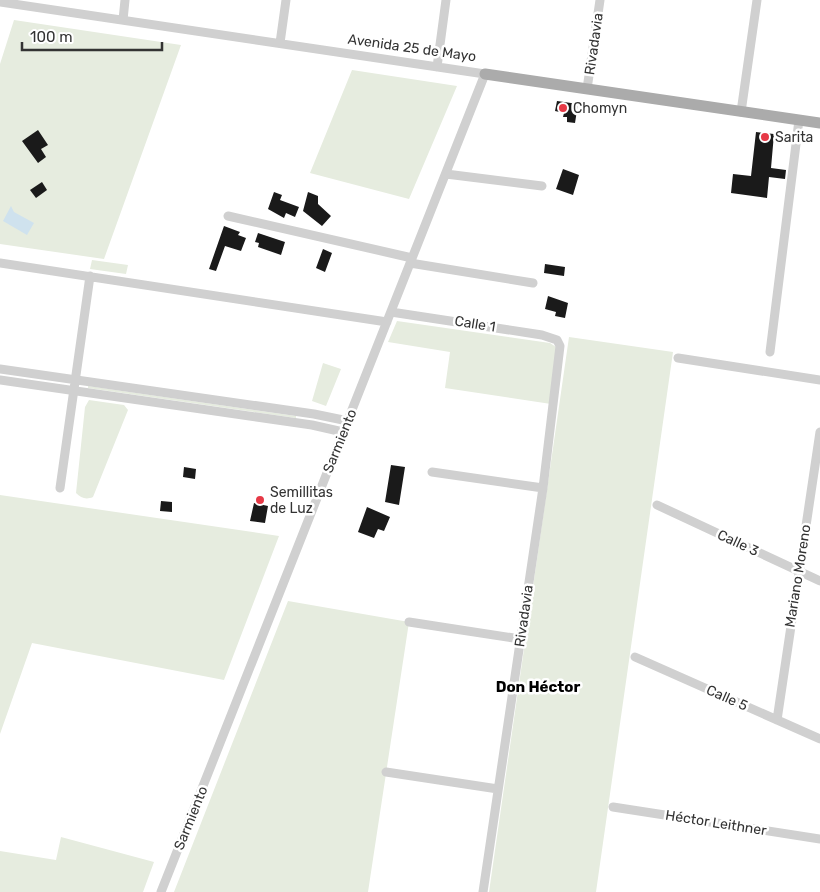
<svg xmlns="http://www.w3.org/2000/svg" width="820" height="892" viewBox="0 0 820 892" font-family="Rubik,sans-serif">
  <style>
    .green { fill: #e6ecdf }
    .water { fill: #cfe2ee }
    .building { fill: #1a1a1a }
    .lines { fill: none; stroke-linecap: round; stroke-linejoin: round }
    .minor { stroke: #d0d0d0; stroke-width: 9 }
    .major { stroke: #ababab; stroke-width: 11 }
    .poi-dot { fill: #e63946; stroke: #fff; stroke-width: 2 }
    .labels { text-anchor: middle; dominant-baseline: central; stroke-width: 5; stroke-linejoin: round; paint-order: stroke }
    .street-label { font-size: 14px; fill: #333; stroke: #fff }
    .poi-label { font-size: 14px; fill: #333; stroke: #fff; text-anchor: start }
    .neighbourhood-label { font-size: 15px; font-weight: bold; fill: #000; stroke: #fff }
  </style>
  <rect width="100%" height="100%" fill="#fff"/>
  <path class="green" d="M14,20L181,45L104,259L0,244V64Z
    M352,70L457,86L409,199L310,173Z
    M92,260L128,265L126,274L90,269Z
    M397,321L550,343L556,347L551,404L445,388L450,352L388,342Z
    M569,337L673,352L596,892H489Z
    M323,363L341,369L326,406L312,401Z
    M88,386L296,416V418L88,388Z
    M89,400L124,405L128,410L93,497C86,500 81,498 76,493L85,407Z
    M0,495L279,536L224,680L32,643L0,734Z
    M288,601L409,622L368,892H174Z
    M61,837L154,862L143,892H0V851L56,860Z"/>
  <path class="water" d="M11,206L14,212L34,223L27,235L3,221Z"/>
  <path class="building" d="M557,101L578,104L575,123L567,122V117H563L564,113L555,111Z
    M38,130L48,145L41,149L46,157L38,163L22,141Z
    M756,132L774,134L771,168L786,170L785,179L769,177L767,198L731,193L733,174L751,176Z
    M563,169L579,175L573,195L556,189Z
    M42,182L47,190L36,198L30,190Z
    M274,192L282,195L280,200L299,207L295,217L286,213L284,218L268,209Z
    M308,192L318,196V204L331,216L322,226L303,211Z
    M224,226L240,232L238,235L246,238L241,251L225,246L216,271L209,269Z
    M258,233L285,242L281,255L258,247L259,243L255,242Z
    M323,249L332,253L325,272L316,268Z
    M545,264L565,267L564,276L544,273Z
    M548,296L568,303L565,318L555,316L556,312L545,309Z
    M391,465L405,467L399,505L385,502Z
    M184,467L196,469L195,479L183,477Z
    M161,501L172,502V512L160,511Z
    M254,503L268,506L265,523L250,521Z
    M367,507L390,517L384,531L378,529L374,538L358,532Z"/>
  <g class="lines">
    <path class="minor" d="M0,2L485,74L161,892
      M123,20L125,0
      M280,43L286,0
      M437,67L446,0
      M587,89L600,0
      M741,112L757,0
      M446,174L542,186
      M228,216L412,258
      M0,263L387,322
      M410,263L533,283
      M391,312L542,335L557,340L560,346L543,488L483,892
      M770,352L799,120
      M678,358L820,380
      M0,369L314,414L348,421
      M0,380L312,425L343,432
      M432,472L543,488
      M60,488L90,276
      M657,505L820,581
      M409,622L520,639
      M635,657L820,739
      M777,720L820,432
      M386,772L498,789
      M613,807L820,839"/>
    <path class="major" d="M485,74L820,123"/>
  </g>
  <g class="poi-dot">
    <circle cx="563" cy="108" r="5"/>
    <circle cx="765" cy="137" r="5"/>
    <circle cx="260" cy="500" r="5"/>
  </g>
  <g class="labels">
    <g class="street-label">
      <text transform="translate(594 44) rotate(-82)">Rivadavia</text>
      <text transform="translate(412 48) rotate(8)">Avenida 25 de Mayo</text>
      <text transform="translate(475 324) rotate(9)">Calle 1</text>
      <text transform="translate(340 441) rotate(-68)">Sarmiento</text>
      <text transform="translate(738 543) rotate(25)">Calle 3</text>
      <text transform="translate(798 576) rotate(-81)">Mariano Moreno</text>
      <text transform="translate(524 616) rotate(-82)">Rivadavia</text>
      <text transform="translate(727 698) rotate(24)">Calle 5</text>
      <text transform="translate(191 818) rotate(-68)">Sarmiento</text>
      <text transform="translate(716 823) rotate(9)">Héctor Leithner</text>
    </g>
    <g class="poi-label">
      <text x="573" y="108">Chomyn</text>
      <text x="775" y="137">Sarita</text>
      <text x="270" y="492">Semillitas<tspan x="270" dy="16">de Luz</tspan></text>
    </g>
    <g class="neighbourhood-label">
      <text x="538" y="687">Don Héctor</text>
    </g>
  </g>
  <path d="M22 42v8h140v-8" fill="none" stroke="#333333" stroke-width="2.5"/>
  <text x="30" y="42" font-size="15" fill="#333333" stroke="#ffffff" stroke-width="4" paint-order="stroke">100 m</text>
</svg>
